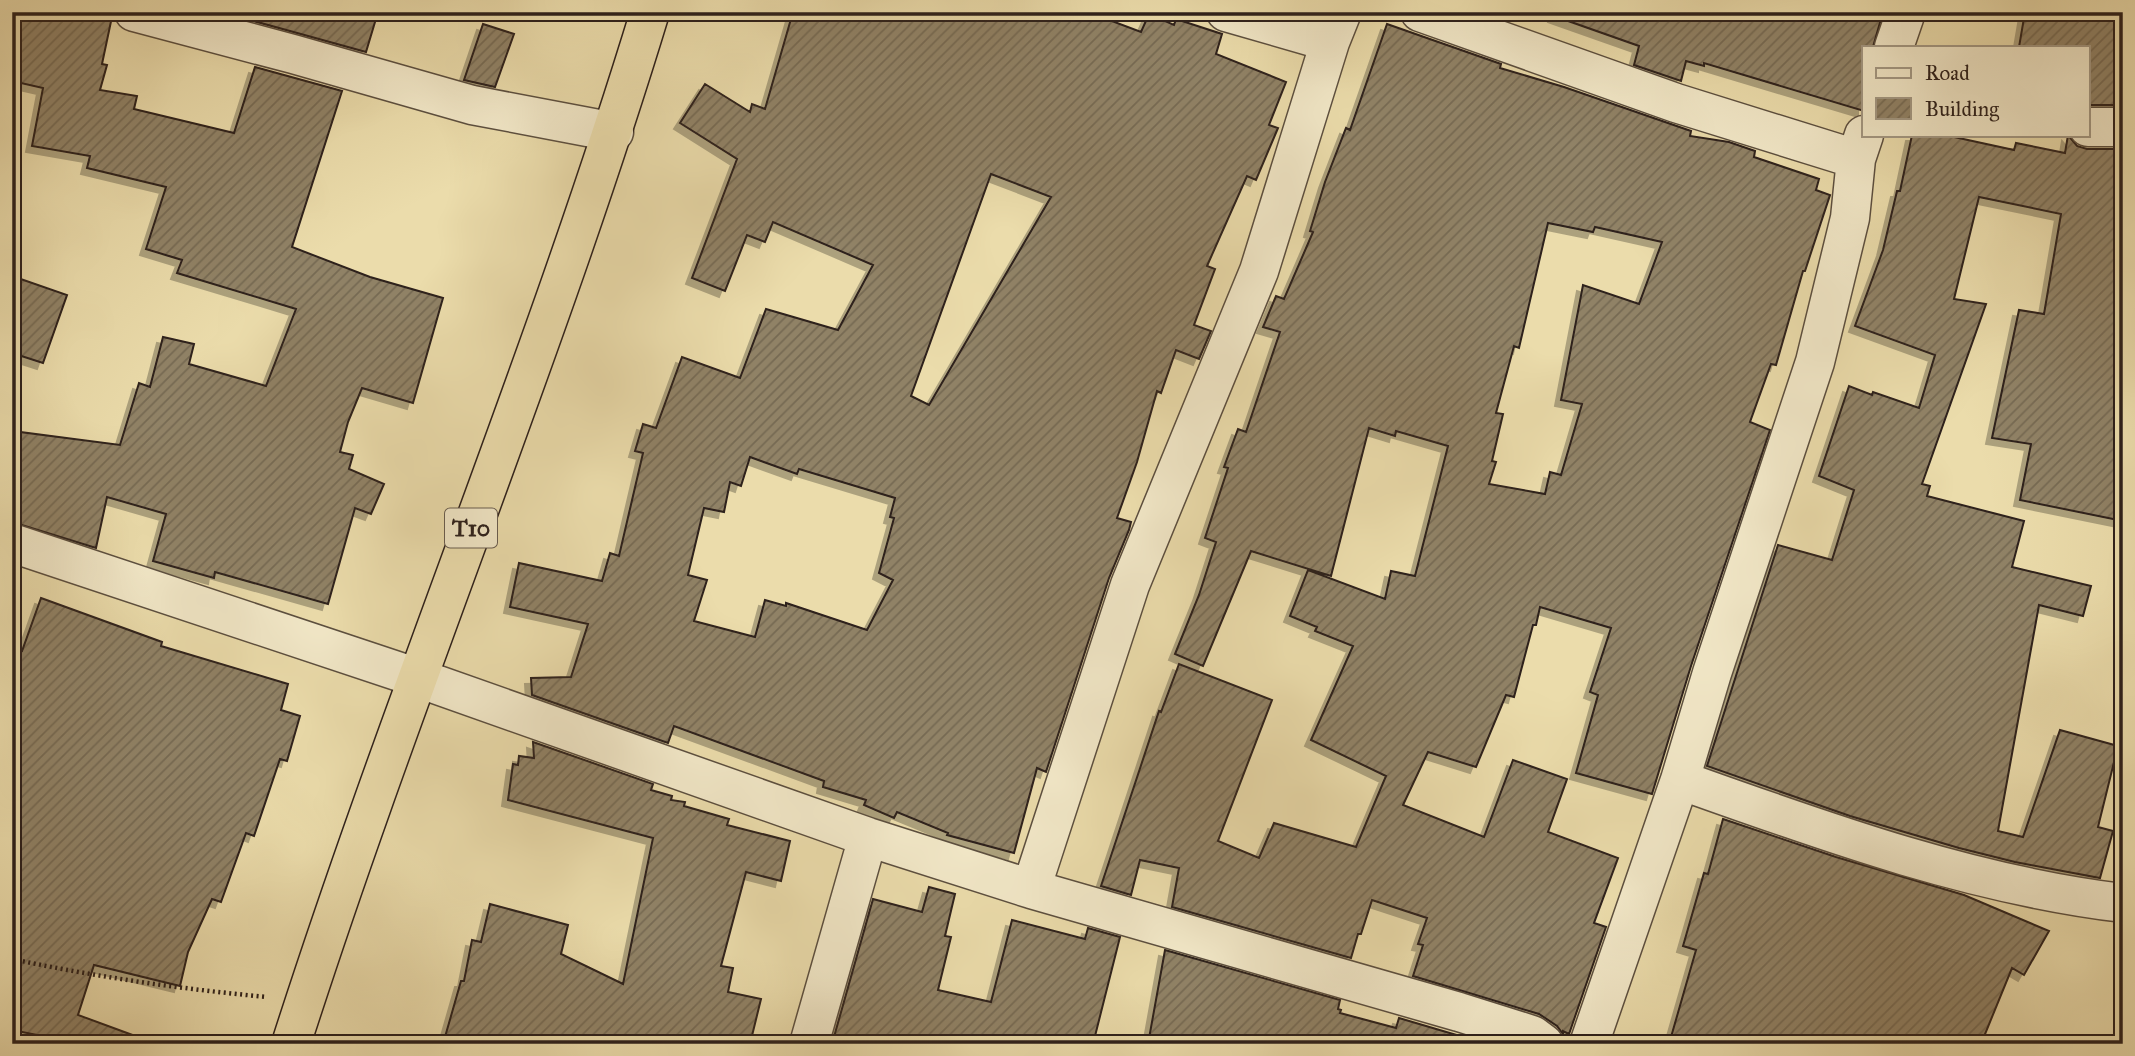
<svg xmlns="http://www.w3.org/2000/svg" width="2135" height="1056" viewBox="0 0 2135 1056" font-family="'IM FELL Great Primer',serif">
  <style>
    .building { fill: url(#building-hatch); stroke: #2d201b; stroke-width: 2; fill-rule: evenodd; filter: url(#shadow) }
    .lines { fill: none; stroke-linecap: round; stroke-linejoin: round }
    .minor-casing { stroke: #5c4f3f; stroke-width: 41 }
    .highway-casing { stroke: #2d201b; stroke-width: 41 }
    .path { stroke: #2d201b; stroke-width: 4.5; stroke-dasharray: 2 3.5; stroke-linecap: butt }
    .minor { stroke: #f2e8c8; stroke-width: 38 }
    .highway { stroke: #ebdcab; stroke-width: 38 }
    .labels { text-anchor: middle; dominant-baseline: central; stroke-width: 6; stroke-linejoin: round; paint-order: stroke }
    .shield { fill: #f2e8c8; stroke: #685c4f; stroke-width: 2 }
    .shield-label { font-size: 23px; font-weight: bold; fill: #2d201b }
  </style>
  <defs>
    <pattern id="building-hatch" width="6" height="6" patternUnits="userSpaceOnUse" patternTransform="scale(1.75)"><rect width="6" height="6" fill="#908266"/><path d="M-1 1l2-2M0 6l6-6M5 7l2-2" fill="none" stroke="#766a53"/></pattern>
    <filter id="shadow"><feDropShadow dx="-6" dy="6" stdDeviation="0" flood-color="#0004"/></filter>
  </defs>
  <rect width="100%" height="100%" fill="#ebdcab"/>
  <filter id="stains"><feTurbulence type="fractalNoise" baseFrequency=".00286" numOctaves="4"/><feColorMatrix values="0 0 0 0 .2 0 0 0 0 .09 0 0 0 0 .02 0 0 0 .5 -.17"/></filter>
  <radialGradient id="worn" r=".72"><stop offset=".6" stop-color="#630" stop-opacity="0"/><stop offset="1" stop-color="#630" stop-opacity=".3"/></radialGradient>
  <path class="building" d="M12,12L51,18L52,12H113L102,64L107,65L100,90L137,96L134,109L234,133L255,67L342,91L292,247L370,277L443,298L413,403L362,388L348,422L340,452L353,455L349,469L384,484L371,514L355,508L328,604L215,572L214,578L153,561L166,514L107,497L96,548L12,522V431L120,445L139,383L150,387L163,337L194,344L189,364L266,386L296,309L177,273L182,260L146,249L166,187L87,168L90,156L32,146L43,88L12,81Z
    M221,12H378L366,52Z
    M793,12H1088L1141,32L1149,14L1174,25L1176,19L1222,34L1216,54L1286,82L1269,125L1278,128L1256,180L1247,176L1207,266L1215,269L1194,325L1211,331L1199,359L1176,350L1161,393L1157,391L1137,462L1117,518L1131,522L1129,530L1109,578L1046,772L1037,768L1014,853L947,835L948,833L897,812L894,818L864,805L866,800L823,787L824,781L674,726L668,743L532,695L531,678L571,677L588,624L510,607L519,563L602,581L610,553L619,556L643,453L635,451L643,424L656,428L682,357L740,378L766,309L838,330L873,265L773,222L765,242L747,235L725,291L692,278L737,159L680,123L705,84L750,112L752,104L765,109ZM991,174L1051,197L929,405L911,396ZM750,457L797,474L799,469L895,498L890,517L894,518L879,573L893,580L867,630L786,603V606L765,600L755,637L694,621L707,580L688,575L704,508L724,512L730,482L741,486Z
    M1555,12H1883L1873,47H1864V111L1704,63V66L1686,61L1681,81L1634,65L1639,46L1554,16Z
    M2025,12H2123V105H2088V47H2019Z
    M483,24L514,34L495,87L464,80Z
    M1387,24L1501,64L1500,68L1564,87L1691,131L1690,136L1729,142L1755,151L1754,157L1819,179L1816,190L1830,195L1805,271H1803L1776,365L1771,364L1750,422L1770,430L1691,666L1652,794L1576,773L1598,695L1590,692L1611,628L1540,607L1536,625H1533L1514,697L1506,695L1476,767L1428,752L1403,805L1484,837L1513,760L1567,779L1548,832L1618,858L1594,923L1606,927L1569,1034L1563,1031V1034L1557,1026L1539,1014L1413,976L1423,945L1418,944L1427,918L1372,900L1361,934H1358L1351,958L1172,907L1179,868L1140,860L1131,895L1101,886L1159,711L1161,712L1179,664L1272,700L1218,841L1259,858L1274,823L1356,847L1386,776L1311,740L1353,646L1315,631L1317,627L1290,616L1308,570L1385,599L1391,571L1415,576L1448,446L1396,431L1395,436L1369,428L1331,576L1251,551L1203,666L1175,654L1199,595L1216,542L1205,538L1228,468L1224,467L1238,429L1246,432L1280,332L1263,327L1276,296L1284,299L1313,232L1310,231L1325,182L1346,128L1350,130ZM1548,223L1593,232L1595,227L1662,242L1639,304L1583,285L1561,400L1582,404L1561,475L1550,472L1545,494L1489,484L1496,462L1492,461L1503,414L1496,413L1514,346L1519,348Z
    M1912,135H1945L2014,150L2016,143L2065,153L2068,135L2077,146L2087,149H2123V521L2020,500L2031,444L1992,438L2019,310L2044,314L2061,214L1979,197L1954,299L1986,304L1922,484L1930,486L1927,496L2024,521L2012,567L2091,586L2083,616L2039,605L1998,831L2023,837L2060,730L2118,746L2098,827L2113,831L2100,878L2015,862L1959,848L1850,816L1707,766L1778,545L1832,560L1854,490L1819,476L1849,386L1872,395L1873,392L1919,408L1935,355L1855,326L1883,250L1897,191H1900Z
    M12,276L67,295L43,363L12,353Z
    M41,598L162,642L161,646L288,684L281,710L300,716L287,761L280,759L254,836L246,833L221,902L212,899L188,952L180,986L94,965L78,1015L146,1040L145,1044H82L12,1030V649L22,651Z
    M533,742L653,784L651,790L672,796L671,800L685,802L684,806L729,819L727,825L790,841L781,881L746,872L721,966L733,968L728,992L761,999L750,1044H443L461,981H464L472,940L481,942L490,904L568,925L561,954L623,984L653,838L508,800L513,764L518,765L519,756L534,758Z
    M1723,819L1836,857L1964,895L2049,931L2024,975L2012,968L1981,1044H1669L1696,950L1683,946L1704,873L1708,874Z
    M929,887L955,894L945,936L951,937L938,990L991,1002L1012,920L1085,939L1088,928L1120,937L1093,1044H832L873,899L922,912Z
    M1165,950L1340,1000L1338,1009L1341,1010L1340,1013L1396,1028L1399,1018L1487,1044H1148Z"/>
  <g class="lines">
    <g class="minor-casing">
      <path id="minor" d="M134,12L293,54L472,105L614,132
        M1226,12L1330,42
        M1420,12L1676,103L1856,159
        M1894,47L1906,12
        M2088,127H2123
        M12,543L418,678L868,837L1031,889L1459,1012L1532,1035L1544,1044
        M1680,780C1823,831 1971,885 2123,903
        M1031,889L1130,585L1259,271L1330,42L1342,12
        M809,1044L868,837
        M1589,1044L1680,780L1712,673L1815,362L1850,218L1856,159L1864,135"/>
    </g>
    <g class="highway-casing">
      <path id="highway" d="M291,1044C402,697 544,360 650,12"/>
    </g>
    <path class="path" d="M12,959C97,977 181,989 267,997"/>
    <use href="#minor" class="minor"/>
    <use href="#highway" class="highway"/>
  </g>
  <g class="labels">
    <rect class="shield" x="445" y="508.5" width="52" height="39" rx="5"/>
    <g class="shield-label">
      <text x="471" y="528">T10</text>
    </g>
  </g>
  <rect width="2135" height="1056" fill="none" stroke="#ebdcab" stroke-width="42"/>
  <rect x="14" y="14" width="2107" height="1028" fill="none" stroke="#2d201b" stroke-width="3.5"/>
  <rect x="21" y="21" width="2093" height="1014" fill="none" stroke="#2d201b" stroke-width="2"/>
  <rect x="1862" y="46" width="228" height="91" fill="#f2e8c8" stroke="#a39883" stroke-width="2"/>
  <rect x="1876" y="68" width="35" height="10" fill="#f2e8c8" stroke="#a39883" stroke-width="2"/>
  <text x="1925" y="80" font-size="21" fill="#2d201b">Road</text>
  <rect x="1876" y="98" width="35" height="21" fill="url(#building-hatch)" stroke="#a39883" stroke-width="2"/>
  <text x="1925" y="116" font-size="21" fill="#2d201b">Building</text>
  <rect width="100%" height="100%" filter="url(#stains)"/>
  <rect width="100%" height="100%" fill="url(#worn)"/>
</svg>
